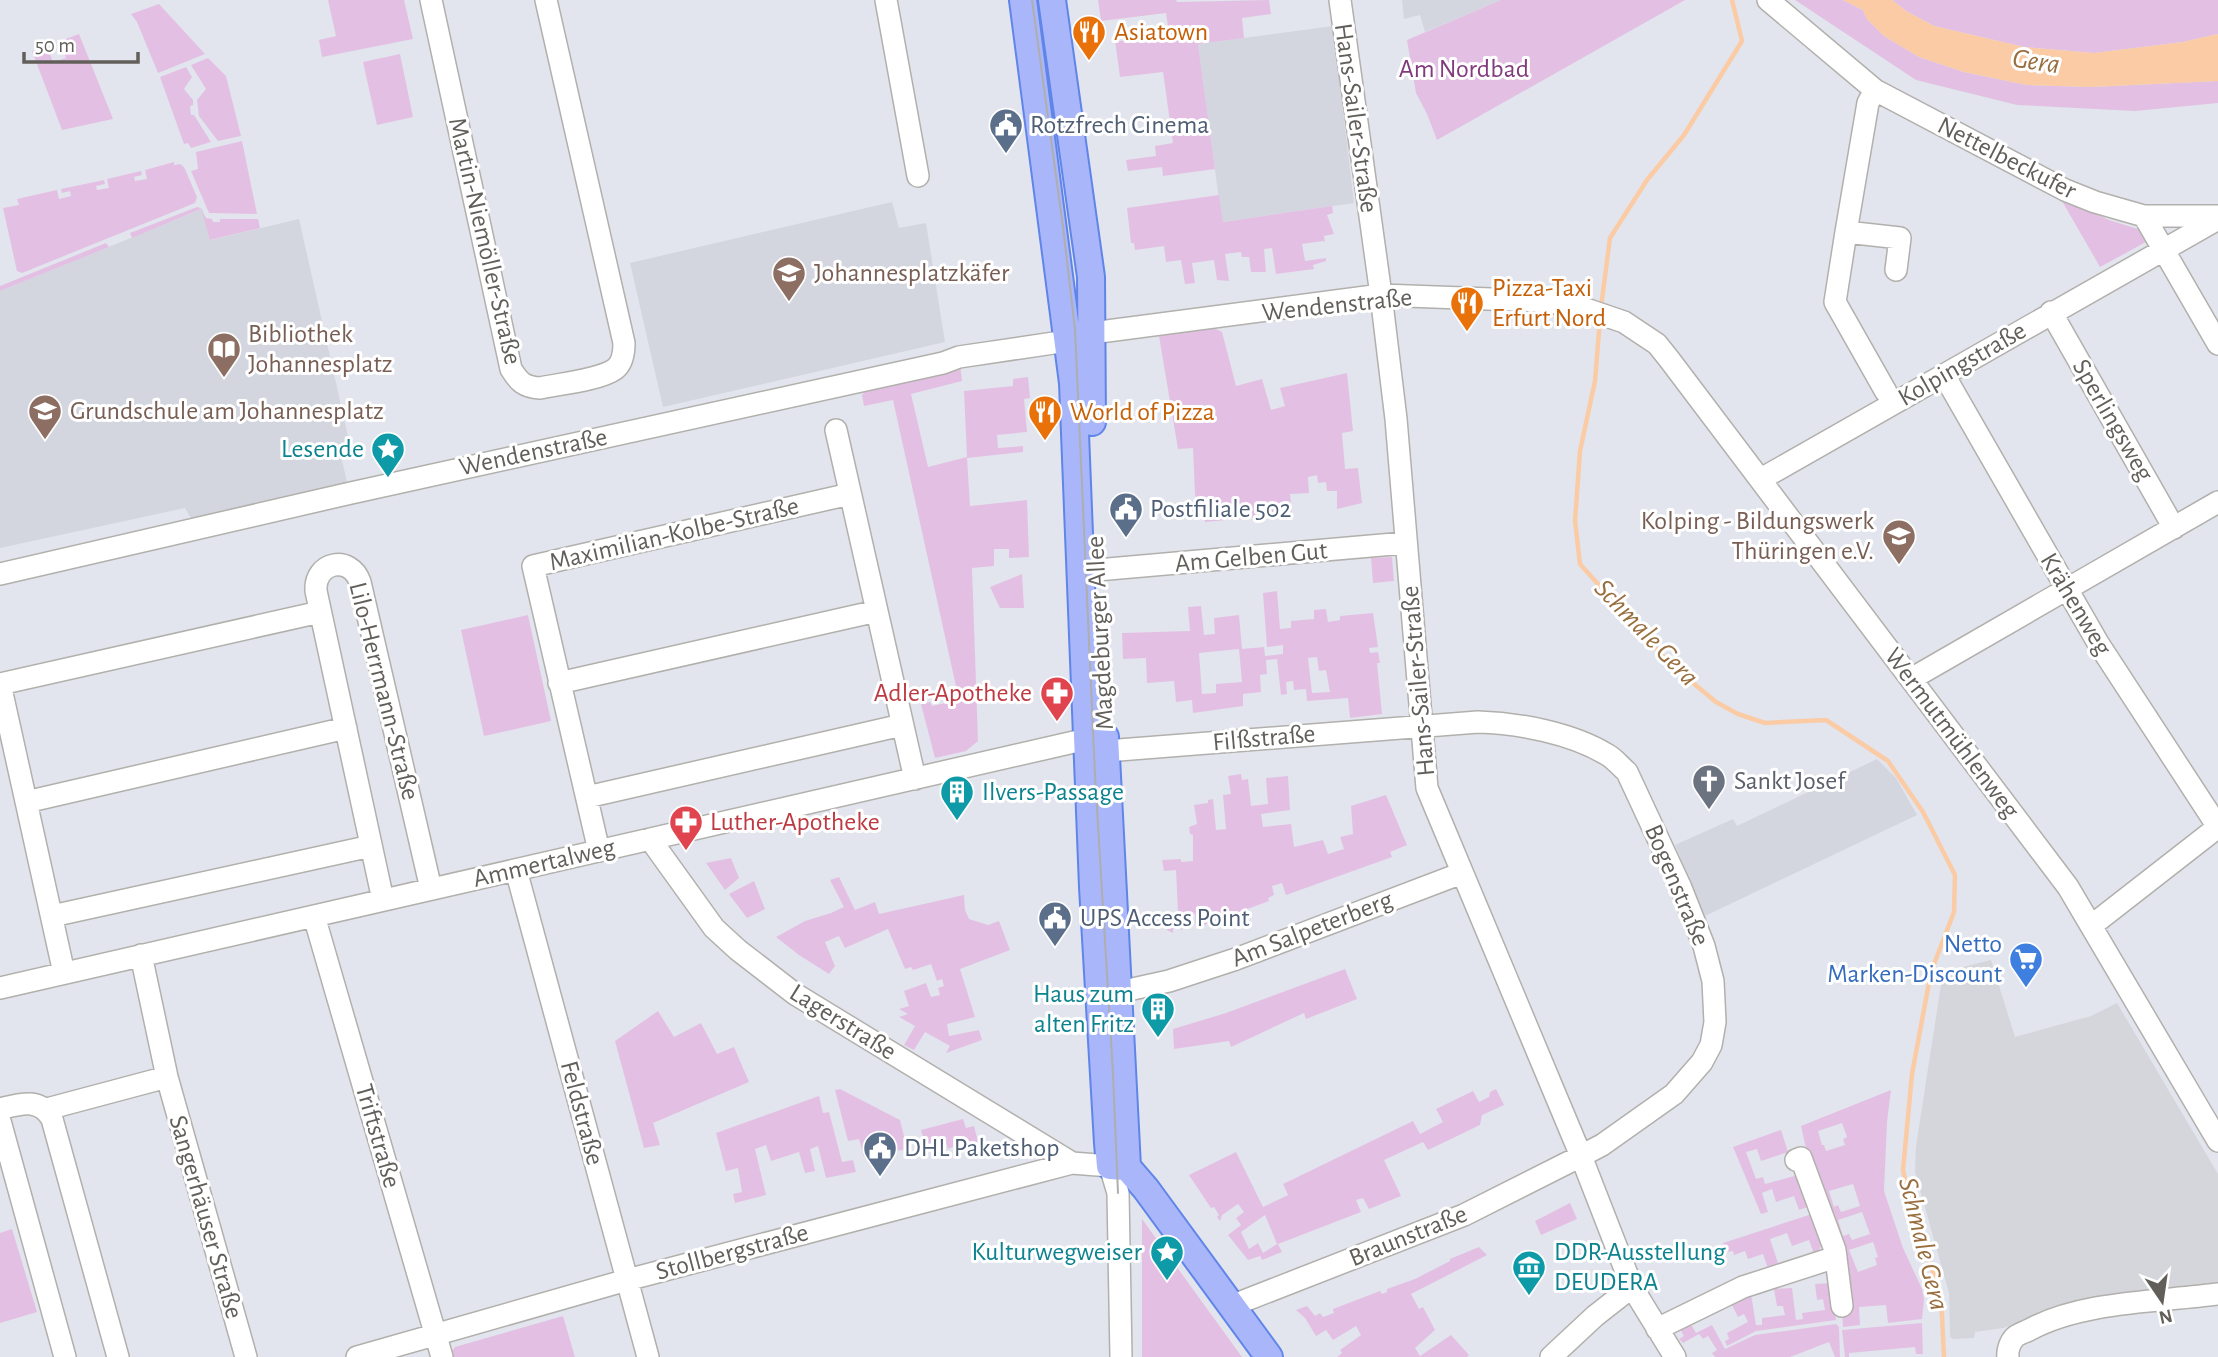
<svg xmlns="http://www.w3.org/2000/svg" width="2218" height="1357" viewBox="0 0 2218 1357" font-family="'Alegreya Sans',sans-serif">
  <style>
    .industrial { fill: #d5d6db }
    .education { fill: #d4d6df }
    .green { fill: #e3c0e3; fill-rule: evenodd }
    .water { fill: #facba5 }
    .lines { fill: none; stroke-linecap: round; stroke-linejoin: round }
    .stream { stroke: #facba5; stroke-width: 4.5 }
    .minor-casing { stroke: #b2b0ac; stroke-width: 24 }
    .major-casing { stroke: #6085e9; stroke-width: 30 }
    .minor { stroke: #fff; stroke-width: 21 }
    .major { stroke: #aab6fa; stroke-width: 26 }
    .tram { stroke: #aeaead; stroke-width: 2 }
    .labels { text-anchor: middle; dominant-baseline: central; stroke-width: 6; stroke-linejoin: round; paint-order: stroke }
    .food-label { font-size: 26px; fill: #c56008; stroke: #fff; text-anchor: start }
    .park-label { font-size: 26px; fill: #823a7e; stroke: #fff }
    .street-label { font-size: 26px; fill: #625f5b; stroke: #fff }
    .service-label { font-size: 26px; fill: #4e5e75; stroke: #fff; text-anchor: start }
    .education-label { font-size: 26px; fill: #785e54; stroke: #fff; text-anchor: start }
    .culture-label { font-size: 26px; fill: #0d838f; stroke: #fff; text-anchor: end }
    .health-label { font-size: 26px; fill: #be3a42; stroke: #fff; text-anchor: end }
    .worship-label { font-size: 26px; fill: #5b616d; stroke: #fff; text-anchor: start }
    .shop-label { font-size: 26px; fill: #366cbe; stroke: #fff; text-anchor: end }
    .water-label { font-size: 28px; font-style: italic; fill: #996e3f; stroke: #fff }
  </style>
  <rect width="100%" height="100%" fill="#e2e5ed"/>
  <path class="industrial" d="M1991,960L2015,1037L2091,1016L2117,1003L2218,1174V1286L2033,1317L2003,1328L1975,1332L1974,1338L1953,1339L1950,1337L1949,1293L1915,1172L1916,1146L1943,972Z"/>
  <path class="education" d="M1402,0H1501L1425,32L1420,15L1404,19Z
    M1333,26L1354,203L1222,222L1198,44Z
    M892,202L899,228L926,223L945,342L663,407L630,263Z
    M202,209L211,240L299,219L350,445L339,448L348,486L192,520L185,508L0,548V291Z
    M1877,759L1896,778L1917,815L1705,916L1675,845L1733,819L1737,826Z"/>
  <path class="green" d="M328,0H404L413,39L322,57L319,40L336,36Z
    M1098,0H1176L1177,2L1269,0L1271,14L1242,18L1244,38L1198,44L1215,169L1163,176L1162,167L1128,171L1126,160L1156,156L1155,146L1173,143L1163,72L1120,77L1114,33L1118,32L1120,41L1134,39L1133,31L1168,26L1166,13L1101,21Z
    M1501,0H1685L1437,140L1427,114L1416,93L1407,40Z
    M1795,0H1843L1863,10L1867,19L1884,36L1919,57L1964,72L2027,85L2091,87L2218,81V103L2135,111L2017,105L1916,80Z
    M1892,0H2218V34L2183,42L2094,53L2024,47L1934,26L1906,11Z
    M159,4L205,54L158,73L137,22L131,14Z
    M79,34L113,119L62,130L32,51L47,46L53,62L66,58L63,49L69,46L66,39Z
    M400,54L413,117L377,125L363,62Z
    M208,58L226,76L241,136L218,141L199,116L197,100L206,89L191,65Z
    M186,67L192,77L184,89L193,100V105L190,106L191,115H194L211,142L191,148L188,143L184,144L160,77Z
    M242,141L257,214L209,213L191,171L198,169L196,152Z
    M174,162V165L180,164L184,167L197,197L195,203L22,273L17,271L3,208L19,205L17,199L57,190L59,199L71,196L70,191L62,193L61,189L104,180L105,184L96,186L97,190L109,188L107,179L141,171L142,175L134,177L135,181L147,179L145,170Z
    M1219,195L1223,222L1332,206L1333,213L1327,215L1334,234L1324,236L1325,242L1323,241L1302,244L1305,261L1326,258V261L1313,265L1314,269L1276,274L1272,248L1264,249L1266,272H1251L1249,257H1242L1241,252L1225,254L1229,281L1217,280L1214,260L1192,263L1195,283L1185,284L1181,260L1166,262L1164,246L1135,250L1134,243H1131L1127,208Z
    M2063,198L2109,220L2138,229L2146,242L2100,267L2062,201Z
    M197,207L201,208L206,218L212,219L213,222H220V219H258L260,228L210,240L201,209L132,238L130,233Z
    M106,243L109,247L0,291V286Z
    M1214,328L1222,332L1236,386L1262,379L1271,410L1285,406L1280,388L1347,373L1353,431L1342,433L1345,469L1358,468L1362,503L1337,509V491H1327L1326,482L1318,483L1317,475L1308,477L1309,493L1290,494L1292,514L1205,522L1204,513L1195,495L1193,448L1178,449L1159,336Z
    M960,364L962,381L911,394L928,467L967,457L964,391L1013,386V379L1028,377L1030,398L1024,399L1027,432L997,435L998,448L1023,446V452L967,458L970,506L1027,500L1029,557L1009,558V549H994V566L972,568L978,741L966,751L935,758L921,704L930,702L932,706L959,700L893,400L864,406L862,395L867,389Z
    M1392,557L1394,581L1373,583L1371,558Z
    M1022,574L1024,608H1000L990,587Z
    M1277,591L1280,629L1291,628V621L1314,619V610L1326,609L1328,622L1340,620V616L1373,613L1378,647L1369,648L1370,653L1378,652L1380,663H1377L1382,714L1350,718L1348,698L1307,701L1306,689L1294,690L1293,681L1286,682L1287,694L1281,695L1277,659L1266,660L1267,674L1260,675L1261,692L1243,694V706L1193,713L1192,700L1176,702L1174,681L1147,683L1146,658L1123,659L1122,633L1190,631L1188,607L1201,606L1204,635L1215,634L1214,618L1239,615L1242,649L1264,647L1265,656L1283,654V645L1267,647L1263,593ZM1239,649L1242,682L1216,684V693L1202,694L1199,653ZM1317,657L1319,671L1326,670L1330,692L1312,693L1308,658Z
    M528,615L551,721L484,736L461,630Z
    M1241,774L1242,780L1248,779L1251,806L1268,804L1266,778L1288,776L1290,810L1261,814L1263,827L1291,824L1294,847L1323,840L1328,854L1344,849L1340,837L1353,834L1351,806L1386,795L1407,845L1390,852L1392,857L1286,895L1282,883L1272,886L1274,895L1268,898L1269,901L1196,928L1195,914L1181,921L1182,931L1180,928L1173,929V933L1167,930L1165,918L1178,912L1176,870L1164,871L1162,860L1181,859V862L1193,861V835L1190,834L1189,827L1197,824L1194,805L1208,803V800L1213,799L1216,830L1226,829L1223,795L1231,794L1228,776Z
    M731,858L739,878L725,890L706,863Z
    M839,877L855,910L875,902L879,914L964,895L965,910L969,919L988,925L999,921L1010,950L960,969L975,1017L947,1024L949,1036L979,1030L982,1040L946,1053L950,1046L925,1032L914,1050L904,1045L915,1026L899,1017L908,1014L899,1009L909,1006L904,991L926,983L931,997L940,995L938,988L944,986L942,979L937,981L931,964L913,970L911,967L905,969L888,929L845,948L839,936L825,942L835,966L829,974L799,955L776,937L805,921L831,913L844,907L830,880Z
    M754,881L765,909L747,918L729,894Z
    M1345,969L1357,999L1306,1019L1304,1013L1231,1047L1229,1041L1174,1049L1173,1029L1226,1013Z
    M658,1011L674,1037L701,1023L717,1054L734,1047L749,1082L653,1123L660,1145L644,1148L615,1041Z
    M840,1089L900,1120L907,1149L864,1157L859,1139L848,1141L835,1090Z
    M1496,1089L1504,1105L1482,1115L1480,1125L1428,1150L1423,1142L1384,1160L1401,1196L1369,1209L1363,1198L1356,1200L1361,1212L1278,1244L1282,1252L1262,1260L1260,1256L1248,1260L1228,1235L1241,1225L1236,1218L1244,1212L1238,1204L1222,1215L1220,1221L1217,1217L1219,1215L1214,1207L1211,1208L1189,1175L1236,1152L1263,1207L1288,1195L1283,1184L1413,1121L1420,1134L1443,1122L1436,1109L1473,1091L1479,1102L1489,1097L1490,1092ZM1265,1215L1277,1244L1263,1253L1258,1243L1249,1249L1241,1232Z
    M1891,1090L1887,1122L1884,1191L1903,1248L1922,1289L1924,1300L1922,1319L1888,1323L1886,1305L1859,1307L1860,1325L1843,1327L1842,1310L1801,1126ZM1842,1123L1847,1137L1843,1139L1845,1145L1826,1151L1824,1145H1822L1818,1131ZM1853,1184L1860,1206L1841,1212L1838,1205L1834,1207L1829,1191ZM1862,1212L1870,1234L1852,1240L1849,1234L1843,1236L1838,1220ZM1873,1242L1878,1257L1875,1258L1877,1265L1858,1272L1849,1250Z
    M819,1096L823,1113L829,1112L842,1162L853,1160L856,1172L826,1178L818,1146L810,1149L815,1171L805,1173L799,1152L771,1161L766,1145L755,1149L766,1195L735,1203L733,1194L742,1192L738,1168L726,1171L716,1133Z
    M963,1119L966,1128L974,1126L978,1142L968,1144L967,1141L948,1149L945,1139L925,1144L921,1130Z
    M1781,1130L1788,1152L1761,1161L1757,1149L1746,1152L1756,1179L1763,1177L1765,1184L1802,1174L1813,1205L1799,1210L1794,1196L1776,1202L1772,1189L1762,1193L1768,1212L1761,1214L1733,1147Z
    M1570,1203L1577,1219L1541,1235L1535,1221Z
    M1815,1213C1818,1226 1829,1246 1814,1254L1809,1240L1792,1246L1787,1233L1770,1239L1779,1266L1769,1271L1763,1254L1748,1259L1745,1251L1734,1255L1733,1251L1727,1252L1723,1243Z
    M1142,1219L1242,1357H1142Z
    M12,1229L37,1312L0,1323V1233Z
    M1479,1247L1487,1255L1411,1294L1419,1309L1423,1307L1435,1330L1415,1348L1420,1356L1451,1335L1469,1355L1467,1357H1337L1342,1353L1340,1350L1361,1335L1356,1326L1333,1340L1326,1330L1316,1336L1305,1318L1296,1310L1307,1306L1315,1316L1320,1313L1323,1317L1334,1313L1333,1309L1380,1291L1382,1294L1387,1292V1289L1415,1279L1450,1261V1259Z
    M1832,1283L1836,1320L1756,1331L1727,1346L1725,1341L1729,1339L1727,1333L1748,1322L1744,1314L1738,1317L1730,1301L1751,1294L1756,1325H1762V1318L1785,1315L1783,1306H1777L1774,1289L1792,1288L1796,1320L1803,1319L1802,1313L1825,1310L1823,1299L1817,1300L1815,1284Z
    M563,1316L575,1357H454L452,1351L455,1347Z
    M1689,1321L1696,1333L1712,1325L1725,1349L1755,1335L1836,1324L1839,1327L1840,1357H1835L1829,1342L1790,1357H1715L1712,1353L1717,1350L1708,1336L1703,1339L1699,1334L1683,1343L1679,1339L1684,1336L1679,1327Z
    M1922,1323L1923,1354H1916L1915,1347L1849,1353V1357H1845L1842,1330Z"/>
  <path class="water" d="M1843,0H1892L1906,11L1934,26L2024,47L2094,53L2183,42L2218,34V81L2091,87L2027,85L1964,72L1919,57L1884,36L1867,19L1863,10Z"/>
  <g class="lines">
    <path class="stream" d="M1601,307L1610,238L1647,180L1684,135L1742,41L1732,0
      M1600,319L1595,381L1580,451L1575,521L1580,564L1669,663L1716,702L1738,714L1765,723L1826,720L1888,761L1923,812L1955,875L1954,912L1931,972L1912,1074L1903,1170L1912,1213L1941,1295L1944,1357"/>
    <g class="minor-casing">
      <path id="minor" d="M431,0L511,369C519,382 524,387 540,388C559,384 600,380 615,369C623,363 624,352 624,343L546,0
        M886,0L918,176
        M1340,0L1381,295L1396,419L1427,788L1581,1156L1632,1287L1675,1357
        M1768,0L1875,90L2065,190L2095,202L2144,216H2218
        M1875,90L1868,103L1846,232L1900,238L1896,270
        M2144,216L2218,344
        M1846,232L1835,302L1886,392
        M2051,312L2174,528
        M1092,333L1381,295L1543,301L1580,307L1624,322L1657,344L1669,359L2068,887L2218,1141
        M1944,375L2098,643L2218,827L2091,926
        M836,430L915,779
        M1761,479L2218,219
        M1097,570L1405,543
        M0,574L351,493L943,363L959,357L1067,341
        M1911,679L2218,502
        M559,683L877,611
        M0,684L320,612
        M0,684L64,973
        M1106,751L1478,722C1518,723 1571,733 1606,754C1614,758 1620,766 1627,772L1681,888L1704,946L1713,981L1715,1022L1711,1045L1702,1062L1674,1094L1602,1145L1581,1156L1464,1215L1231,1306
        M587,797L902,725
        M26,802L346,728
        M650,839L714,928L738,950L795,994L1072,1163
        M599,851L533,566L850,494
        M516,870L648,1357
        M383,900L316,591C314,562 350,554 360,582L431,889
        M52,916L371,846
        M314,916L442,1357
        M141,955L167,1077L246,1357
        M0,988L1087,739
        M1119,992L1169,981L1236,959L1462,873
        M0,1109C20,1104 40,1097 52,1119L118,1357
        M47,1109L167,1077
        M0,1121L65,1357
        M1796,1160L1801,1158L1835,1250L1842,1306
        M1657,1329L1743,1287L1836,1257
        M357,1357L627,1280L1072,1163L1110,1166L1118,1193L1121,1357
        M1551,1357L1595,1316L1632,1287
        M2008,1357C2007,1351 2010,1342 2015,1337C2018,1334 2025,1332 2029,1330C2082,1301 2158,1302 2218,1294"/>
    </g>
    <g class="major-casing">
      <path id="major" d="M1023,0L1073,383L1093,887L1108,1143L1110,1166L1127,1167
        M1052,0L1091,277L1092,422
        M1105,737L1127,1167
        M1127,1167L1146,1189L1269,1357"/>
    </g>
    <use href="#minor" class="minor"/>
    <use href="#major" class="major"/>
    <path class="tram" d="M1032,0L1063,227L1075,329L1095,775L1113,1074L1118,1193"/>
  </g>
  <defs>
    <g id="restaurant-pin" transform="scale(1.75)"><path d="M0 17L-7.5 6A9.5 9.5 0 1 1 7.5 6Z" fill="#e8710a" stroke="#fff"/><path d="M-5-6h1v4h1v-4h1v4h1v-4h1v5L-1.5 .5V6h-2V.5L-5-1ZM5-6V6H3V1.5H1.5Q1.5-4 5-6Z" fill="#fff"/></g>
    <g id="civic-pin" transform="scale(1.75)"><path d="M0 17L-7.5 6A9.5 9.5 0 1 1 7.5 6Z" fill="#5c6f8a" stroke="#fff"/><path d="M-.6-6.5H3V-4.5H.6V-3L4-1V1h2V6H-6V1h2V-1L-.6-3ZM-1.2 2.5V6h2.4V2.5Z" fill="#fff"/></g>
    <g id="school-pin" transform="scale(1.75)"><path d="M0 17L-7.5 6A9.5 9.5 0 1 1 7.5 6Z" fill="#8d6e63" stroke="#fff"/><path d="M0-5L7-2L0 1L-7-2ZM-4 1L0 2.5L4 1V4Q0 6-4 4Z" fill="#fff"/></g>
    <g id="library-pin" transform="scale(1.75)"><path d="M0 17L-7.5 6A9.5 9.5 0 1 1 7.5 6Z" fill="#8d6e63" stroke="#fff"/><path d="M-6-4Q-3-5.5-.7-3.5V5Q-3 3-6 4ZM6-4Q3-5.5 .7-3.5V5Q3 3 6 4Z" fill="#fff"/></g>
    <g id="sight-pin" transform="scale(1.75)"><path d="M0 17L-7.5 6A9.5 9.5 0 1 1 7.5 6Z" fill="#0f9aa8" stroke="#fff"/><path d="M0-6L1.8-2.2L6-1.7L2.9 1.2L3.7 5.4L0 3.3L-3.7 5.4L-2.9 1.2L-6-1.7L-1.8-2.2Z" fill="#fff"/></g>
    <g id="pharmacy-pin" transform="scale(1.75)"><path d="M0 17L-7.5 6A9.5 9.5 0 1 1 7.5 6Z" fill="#e0444e" stroke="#fff"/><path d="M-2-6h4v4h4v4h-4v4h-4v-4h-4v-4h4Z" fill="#fff"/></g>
    <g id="church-pin" transform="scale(1.75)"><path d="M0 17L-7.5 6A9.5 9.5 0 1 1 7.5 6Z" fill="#6b7280" stroke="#fff"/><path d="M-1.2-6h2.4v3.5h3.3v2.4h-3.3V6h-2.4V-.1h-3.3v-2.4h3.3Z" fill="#fff"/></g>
    <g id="building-pin" transform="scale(1.75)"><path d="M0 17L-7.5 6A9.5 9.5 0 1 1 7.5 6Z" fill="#0f9aa8" stroke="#fff"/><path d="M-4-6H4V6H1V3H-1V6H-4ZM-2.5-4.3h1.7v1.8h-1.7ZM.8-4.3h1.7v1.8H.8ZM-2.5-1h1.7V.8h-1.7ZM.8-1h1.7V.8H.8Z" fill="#fff"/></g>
    <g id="supermarket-pin" transform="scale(1.75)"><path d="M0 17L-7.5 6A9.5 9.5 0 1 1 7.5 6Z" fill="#3f7fe0" stroke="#fff"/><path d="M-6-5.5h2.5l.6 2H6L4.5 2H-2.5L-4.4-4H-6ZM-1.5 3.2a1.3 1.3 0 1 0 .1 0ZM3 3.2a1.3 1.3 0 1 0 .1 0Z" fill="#fff"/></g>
    <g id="museum-pin" transform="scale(1.75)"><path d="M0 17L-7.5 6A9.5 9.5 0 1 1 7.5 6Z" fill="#0f9aa8" stroke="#fff"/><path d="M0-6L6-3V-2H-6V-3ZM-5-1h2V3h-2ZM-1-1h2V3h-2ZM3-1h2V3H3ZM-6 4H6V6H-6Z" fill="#fff"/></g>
  </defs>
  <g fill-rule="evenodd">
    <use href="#restaurant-pin" x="1089" y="32"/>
    <use href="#civic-pin" x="1006" y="125"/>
    <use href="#school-pin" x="789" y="273"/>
    <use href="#restaurant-pin" x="1467" y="303"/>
    <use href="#library-pin" x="224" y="349"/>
    <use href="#school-pin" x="45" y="411"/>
    <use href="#restaurant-pin" x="1045" y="412"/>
    <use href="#sight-pin" x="388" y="449"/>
    <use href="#civic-pin" x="1126" y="509"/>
    <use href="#school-pin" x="1899" y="536"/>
    <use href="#pharmacy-pin" x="1057" y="693"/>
    <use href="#church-pin" x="1709" y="781"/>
    <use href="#building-pin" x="957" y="792"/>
    <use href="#pharmacy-pin" x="686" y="822"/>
    <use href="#civic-pin" x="1055" y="918"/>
    <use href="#supermarket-pin" x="2026" y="959"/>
    <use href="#building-pin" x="1158" y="1009"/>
    <use href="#civic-pin" x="880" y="1148"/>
    <use href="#sight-pin" x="1167" y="1252"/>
    <use href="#museum-pin" x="1529" y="1267"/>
  </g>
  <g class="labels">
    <g class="food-label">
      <text x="1114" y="32">Asiatown</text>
      <text x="1492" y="288">Pizza-Taxi<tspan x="1492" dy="30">Erfurt Nord</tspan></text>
      <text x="1070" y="412">World of Pizza</text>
    </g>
    <g class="park-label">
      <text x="1464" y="69">Am Nordbad</text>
    </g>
    <g class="street-label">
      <text transform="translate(1356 118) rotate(82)">Hans-Sailer-Straße</text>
      <text transform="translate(2007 158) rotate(27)">Nettelbeckufer</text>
      <text transform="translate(485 241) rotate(77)">Martin-Niemöller-Straße</text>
      <text transform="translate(1337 305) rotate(-6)">Wendenstraße</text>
      <text transform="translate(1962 364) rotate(-30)">Kolpingstraße</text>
      <text transform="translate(2113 420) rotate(60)">Sperlingsweg</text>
      <text transform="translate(533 452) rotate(-12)">Wendenstraße</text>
      <text transform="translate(674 534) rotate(-13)">Maximilian-Kolbe-Straße</text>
      <text transform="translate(1251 557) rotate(-5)">Am Gelben Gut</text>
      <text transform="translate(2076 604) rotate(59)">Krähenweg</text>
      <text transform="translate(1100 633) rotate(-93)">Magdeburger Allee</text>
      <text transform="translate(1418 681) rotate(-95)">Hans-Sailer-Straße</text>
      <text transform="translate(384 691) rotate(76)">Lilo-Herrmann-Straße</text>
      <text transform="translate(1952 733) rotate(53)">Wermutmühlenweg</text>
      <text transform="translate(1264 738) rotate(-5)">Filßstraße</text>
      <text transform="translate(544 863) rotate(-13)">Ammertalweg</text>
      <text transform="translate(1677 885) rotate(67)">Bogenstraße</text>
      <text transform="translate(1312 929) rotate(-21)">Am Salpeterberg</text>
      <text transform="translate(843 1022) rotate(32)">Lagerstraße</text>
      <text transform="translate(582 1113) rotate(75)">Feldstraße</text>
      <text transform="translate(378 1136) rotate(74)">Triftstraße</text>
      <text transform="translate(206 1217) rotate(74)">Sangerhäuser Straße</text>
      <text transform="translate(1408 1236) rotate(-22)">Braunstraße</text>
      <text transform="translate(732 1252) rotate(-15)">Stollbergstraße</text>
    </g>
    <g class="service-label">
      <text x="1030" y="125">Rotzfrech Cinema</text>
      <text x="1150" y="509">Postfiliale 502</text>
      <text x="1080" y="918">UPS Access Point</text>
      <text x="904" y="1148">DHL Paketshop</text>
    </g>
    <g class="education-label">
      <text x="814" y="273">Johannesplatzkäfer</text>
      <text x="248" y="334">Bibliothek<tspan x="248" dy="30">Johannesplatz</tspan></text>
      <text x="70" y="411">Grundschule am Johannesplatz</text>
      <text x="1874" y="521" text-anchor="end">Kolping - Bildungswerk<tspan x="1874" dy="30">Thüringen e.V.</tspan></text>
    </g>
    <g class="culture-label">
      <text x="364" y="449">Lesende</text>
      <text x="982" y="792" text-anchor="start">Ilvers-Passage</text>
      <text x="1134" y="994">Haus zum<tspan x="1134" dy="30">alten Fritz</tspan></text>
      <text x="1142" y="1252">Kulturwegweiser</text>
      <text x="1554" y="1252" text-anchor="start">DDR-Ausstellung<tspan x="1554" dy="30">DEUDERA</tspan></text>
    </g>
    <g class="health-label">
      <text x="1032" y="693">Adler-Apotheke</text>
      <text x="710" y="822" text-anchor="start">Luther-Apotheke</text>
    </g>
    <g class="worship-label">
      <text x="1734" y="781">Sankt Josef</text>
    </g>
    <g class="shop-label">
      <text x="2002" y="944">Netto<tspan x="2002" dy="30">Marken-Discount</tspan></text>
    </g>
    <g class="water-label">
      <text transform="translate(2036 62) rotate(8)">Gera</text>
      <text transform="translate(1646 633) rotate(46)">Schmale Gera</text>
      <text transform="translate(1923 1244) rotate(76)">Schmale Gera</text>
    </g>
  </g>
  <g transform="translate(2162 1301) rotate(167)" stroke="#ffffff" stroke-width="5" paint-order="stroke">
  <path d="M0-5L12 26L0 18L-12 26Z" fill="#625f5b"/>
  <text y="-10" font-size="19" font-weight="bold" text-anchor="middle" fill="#625f5b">N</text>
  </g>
  <path d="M24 52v10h114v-10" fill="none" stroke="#625f5b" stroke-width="3.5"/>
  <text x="35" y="52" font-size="21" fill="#625f5b" stroke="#ffffff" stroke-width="5" paint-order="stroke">50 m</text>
</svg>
